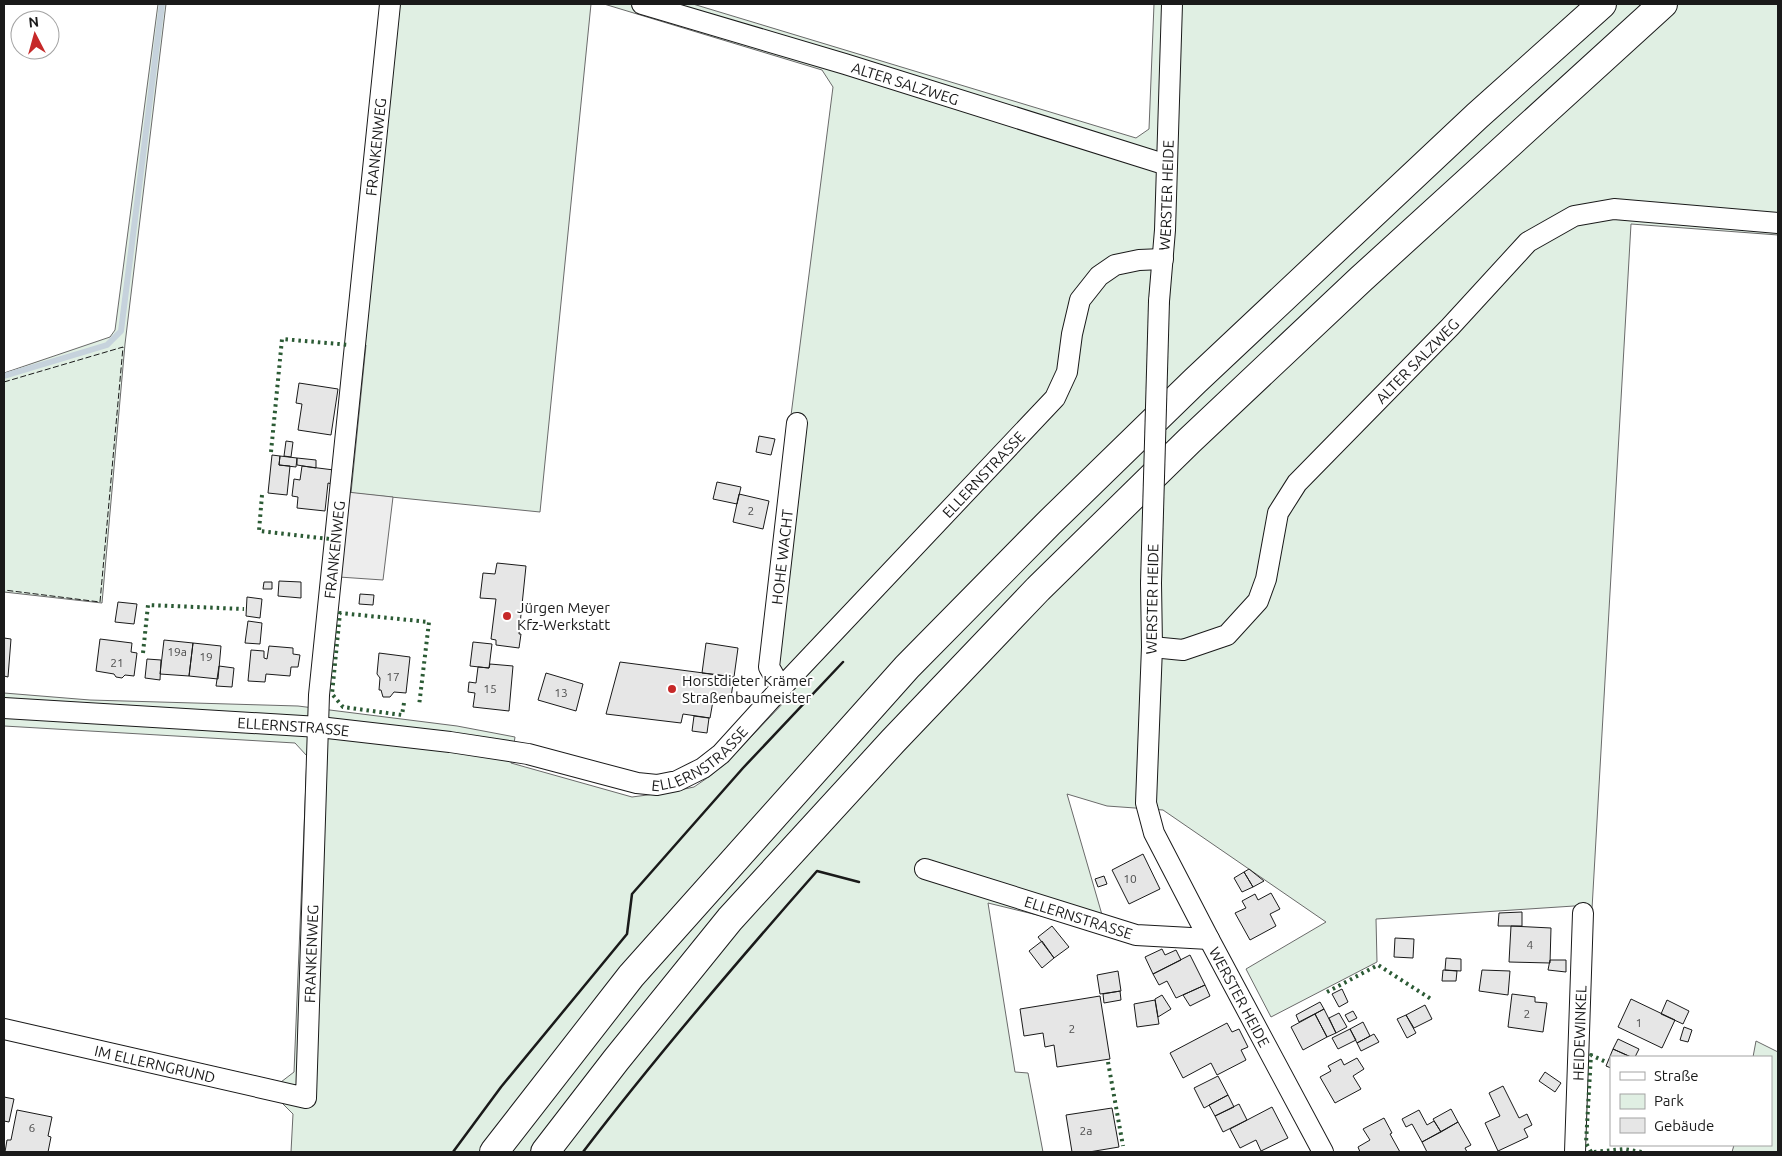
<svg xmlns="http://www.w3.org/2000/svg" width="1782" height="1156" viewBox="0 0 1782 1156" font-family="Ubuntu,sans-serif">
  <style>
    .green { fill: #e0efe3; stroke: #6a6a6a }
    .parking { fill: #ededed; stroke: #6a6a6a }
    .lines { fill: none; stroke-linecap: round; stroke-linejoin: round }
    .stream { stroke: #c6d2dc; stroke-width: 6 }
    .building { fill: #e6e6e6; stroke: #1a1a1a }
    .street-casing { stroke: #1a1a1a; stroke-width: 22 }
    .highway-casing { stroke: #1a1a1a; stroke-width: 30 }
    .street { stroke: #fff; stroke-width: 20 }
    .highway { stroke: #fff; stroke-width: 28 }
    .street-bridge-casing { stroke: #1a1a1a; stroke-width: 22; stroke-linecap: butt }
    .street-bridge { stroke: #fff; stroke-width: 20 }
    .hedge { stroke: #2b5a34; stroke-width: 4; stroke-dasharray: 2.5 4; stroke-linecap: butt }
    .fence { stroke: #1a1a1a; stroke-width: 1; stroke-dasharray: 6 2.5; stroke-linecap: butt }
    .wall { stroke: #1a1a1a; stroke-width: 2.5 }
    .poi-dot { fill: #c62828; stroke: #fff; stroke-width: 2 }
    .labels { text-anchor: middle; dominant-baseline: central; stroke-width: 4; stroke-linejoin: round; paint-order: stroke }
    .number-label { font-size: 12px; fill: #4d4d4d }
    .street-label { font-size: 15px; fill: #1a1a1a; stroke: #fff }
    .poi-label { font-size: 15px; fill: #1a1a1a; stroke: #fff; text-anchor: start }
  </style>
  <rect width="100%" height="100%" fill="#fff"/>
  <path class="green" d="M158,4H166L125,344L102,603L4,592V373L110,337L115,330Z
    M381,4H591L540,512L351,493L366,345L347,343Z
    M604,4H693L1136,138L1149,129L1154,4H1778V235L1631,224L1592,909L1574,906L1376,919L1377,962L1271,1017L1246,969L1326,922L1163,810L1107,806L1067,794L1107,932L988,903L1015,1072L1028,1073L1043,1152H291L293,1114L280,1101L4,1038V1019L281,1082L294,1072L307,756L295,743L4,726V693L90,700L298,706L457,726L515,737L511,763L632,797L670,792L694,787L710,776L732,757L787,699L768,619L789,431L833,87L822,70Z
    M1756,1041L1778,1052V1152H1732L1734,1145H1771V1057H1753Z"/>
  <path class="parking" d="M347,492L393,497L383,580L339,577Z"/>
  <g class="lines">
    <path class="stream" d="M4,376L107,345L121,331L162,4"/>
  </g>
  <path class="building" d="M299,383L338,389L331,435L298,430L302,404L296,403Z
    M759,436L775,439L771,455L756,452Z
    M286,441L293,442L291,457L284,456Z
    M272,455L280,456L279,465L290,466L287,495L268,493Z
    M280,456L297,458L296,467L279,465Z
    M297,458L316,460V468L297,465Z
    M302,466L334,470L332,484L328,483L325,511L297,508L298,497L292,496L294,479L300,480Z
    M717,482L741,487L737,504L713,499Z
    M739,494L769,501L763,529L733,522Z
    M497,563L526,566L519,634H521L519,648L496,645V640L491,639L496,599L480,598L483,573L495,574Z
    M279,581L301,582V598L278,596Z
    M264,582H272V589H263Z
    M360,594L374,595L373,605L359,604Z
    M247,597L262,599L260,618L246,616Z
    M118,602L137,604L134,624L115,622Z
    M248,621L262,623L260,644L245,643Z
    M4,638L11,639L8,677L4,676Z
    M100,639L132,643L131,652L137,653L134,676L125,675L122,678L116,677L114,674L96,671Z
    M164,640L193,643L189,676L160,674Z
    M473,642L492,644L489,668L470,666Z
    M193,643L221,646L218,679L189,676Z
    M706,643L738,648L734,677L702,673Z
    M269,646L293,648V654L300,655L298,667H291L290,676L266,674L265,682L248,681L251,650L264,651V658L267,659Z
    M379,653L410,657L406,693L394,692L390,697H383L381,690H379L380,678L377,674Z
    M147,659L161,660L160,680L145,678Z
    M620,662L734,677L730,704L713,701L710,718L683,714L681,723L606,714Z
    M490,664L513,666L509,711L473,707L475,693L468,692L469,682L476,683L478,667L489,668Z
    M219,666L234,668L232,687L216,686Z
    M546,673L583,684L576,711L538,700Z
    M694,716L709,718L707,733L692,731Z
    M1143,854L1160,889L1129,904L1112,870Z
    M1249,869L1264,881L1253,887L1244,872Z
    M1244,872L1253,887L1242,892L1234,878Z
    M1104,876L1107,884L1098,887L1095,879Z
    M1271,893L1280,909L1270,914L1276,926L1250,940L1235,913L1246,908L1242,901L1255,894L1258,900Z
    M1522,912V926H1498L1499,913Z
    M1052,926L1069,947L1054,958L1038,937Z
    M1511,926L1551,928L1550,963L1509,962Z
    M1395,938L1414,939L1413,958L1394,957Z
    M1042,941L1054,958L1042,968L1029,951Z
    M1162,949L1165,955L1176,950L1181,960L1153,974L1145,957Z
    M1190,955L1205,985L1176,998L1167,981L1159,985L1153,974Z
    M1446,958L1461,959V971L1445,970Z
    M1550,960H1566V972L1548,970Z
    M1443,970L1457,971L1456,981H1442Z
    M1482,970L1510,971L1508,995L1479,991Z
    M1118,971L1121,991L1100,994L1097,975Z
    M1205,985L1210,996L1190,1006L1183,995Z
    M1342,989L1348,1002L1339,1007L1332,994Z
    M1120,991L1121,1000L1104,1003L1103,994Z
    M1512,994L1535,997V1002L1547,1003L1543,1032L1508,1027Z
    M1162,995L1171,1009L1158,1017L1155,999Z
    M1100,996L1110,1059L1057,1067L1054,1045L1045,1047L1043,1033L1024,1036L1020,1009Z
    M1631,999L1675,1020L1662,1048L1618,1027Z
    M1155,1000L1159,1024L1137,1027L1134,1004Z
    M1667,1000L1689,1011L1683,1024L1661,1014Z
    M1320,1002L1324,1009L1299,1022L1296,1015Z
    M1425,1005L1432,1019L1414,1028L1406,1015Z
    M1324,1009L1336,1033L1327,1037L1315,1014Z
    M1353,1011L1357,1018L1349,1022L1345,1015Z
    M1339,1013L1347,1027L1336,1033L1329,1018Z
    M1315,1014L1327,1037L1303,1050L1291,1027Z
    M1406,1015L1416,1033L1407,1038L1397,1019Z
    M1363,1022L1370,1036L1357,1043L1350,1029Z
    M1227,1023L1232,1032L1239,1029L1248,1047L1241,1050L1246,1060L1217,1075L1211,1063L1183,1078L1170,1053Z
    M1684,1027L1692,1030L1688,1042L1680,1040Z
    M1350,1029L1356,1040L1338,1049L1332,1038Z
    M1374,1034L1379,1042L1361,1051L1357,1043Z
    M1618,1039L1639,1049L1635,1057H1631L1613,1049Z
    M1613,1049L1631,1057H1611V1068L1606,1066Z
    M1357,1058L1364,1069L1353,1076L1361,1089L1335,1103L1320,1077L1331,1071L1328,1066L1341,1059L1344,1065Z
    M1545,1072L1561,1083L1555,1092L1539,1081Z
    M1218,1076L1228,1095L1204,1108L1194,1088Z
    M1503,1086L1519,1118L1527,1114L1532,1125L1524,1129L1528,1137L1498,1151L1485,1123L1500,1116L1489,1093Z
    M1228,1095L1234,1107L1215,1116L1209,1105Z
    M4,1097L14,1099L9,1122L4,1121Z
    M1239,1104L1247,1120L1223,1132L1215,1116Z
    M1272,1107L1288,1138L1261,1151L1256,1140L1240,1148L1230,1129Z
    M1112,1108L1119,1147L1089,1152H1072L1066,1115Z
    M1451,1109L1458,1122L1441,1132L1433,1119Z
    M17,1110L52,1117L48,1136L51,1137L48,1152H5L7,1140H11Z
    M1419,1110L1427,1125L1434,1121L1441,1132L1422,1142L1412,1124L1406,1127L1402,1119Z
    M1384,1118L1392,1133L1390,1134L1400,1152H1360L1358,1147L1370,1140L1363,1129Z
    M1458,1122L1471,1145L1465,1148L1467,1152H1427L1422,1142Z"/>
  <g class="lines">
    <g class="street-casing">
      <g id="street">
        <path id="s1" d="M642,4L845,64L1167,165"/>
        <path id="s2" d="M1159,301L1165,230L1172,4"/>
        <path id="s3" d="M1151,583L1152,647L1146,803L1154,833L1209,939L1323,1152"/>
        <path id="s4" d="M1152,647L1183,650L1227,635L1258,601L1266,579L1278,513L1297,483L1450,327L1528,242L1574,216L1614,209L1778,223"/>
        <path id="s5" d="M781,688L769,667L797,423"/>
        <path id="s6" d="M4,708L319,727L450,742L528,754L637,783L657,785L677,781L703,768L721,754L781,688L1055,398L1067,372L1072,334L1080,300L1099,276L1115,265L1139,260L1163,259"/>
        <path id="s7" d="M925,869L1136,935L1209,939"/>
        <path id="s8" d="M4,1029L306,1098L319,695L390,4"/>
        <path id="s9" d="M1575,1152L1583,913"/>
      </g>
    </g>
    <g class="highway-casing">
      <path id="highway" d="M494,1152L631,976L907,667L1049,523L1195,381L1477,116L1602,4
        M545,1152L616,1060L730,919L893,741L1038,589L1189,441L1361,279L1663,4"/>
    </g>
    <use href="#street" class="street"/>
    <use href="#highway" class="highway"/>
    <g class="street-bridge-casing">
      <path id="street-bridge" d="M1151,583L1159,301"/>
    </g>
    <use href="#street-bridge" class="street-bridge"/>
    <path class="hedge" d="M271,452L282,339L350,345
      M262,495L259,531L330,539
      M143,653L148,605L244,609
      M404,703L402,715L343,707L332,694L340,613L429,622L419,706
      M1327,992L1378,965L1431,999
      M1108,1062L1123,1146
      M1591,1152L1586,1143L1591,1055L1606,1062
      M1594,1152L1624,1149L1642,1152"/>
    <path class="fence" d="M4,382L123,347L100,602L4,590"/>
    <path class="wall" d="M453,1152L501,1087L627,934L632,894L743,768L843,662
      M583,1152C657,1055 736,963 817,871L859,882"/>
  </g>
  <g class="poi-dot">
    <circle cx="507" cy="616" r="5"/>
    <circle cx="672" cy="689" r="5"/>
  </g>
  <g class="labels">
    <g class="number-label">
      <text x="751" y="510">2</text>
      <text x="177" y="651">19a</text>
      <text x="206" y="656">19</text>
      <text x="117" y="662">21</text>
      <text x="393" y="676">17</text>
      <text x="490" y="688">15</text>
      <text x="561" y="692">13</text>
      <text x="1130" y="878">10</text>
      <text x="1530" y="944">4</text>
      <text x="1527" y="1013">2</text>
      <text x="1639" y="1022">1</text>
      <text x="1072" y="1028">2</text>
      <text x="32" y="1127">6</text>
      <text x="1086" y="1130">2a</text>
    </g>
    <g class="street-label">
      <text stroke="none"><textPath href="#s1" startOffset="275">ALTER SALZWEG</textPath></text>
      <text stroke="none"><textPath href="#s8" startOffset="1264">FRANKENWEG</textPath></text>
      <text stroke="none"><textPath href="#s2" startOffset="106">WERSTER HEIDE</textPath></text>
      <text stroke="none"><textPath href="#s4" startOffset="421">ALTER SALZWEG</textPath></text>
      <text stroke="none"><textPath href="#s6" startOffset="1115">ELLERNSTRASSE</textPath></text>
      <text stroke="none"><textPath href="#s8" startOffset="859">FRANKENWEG</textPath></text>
      <text stroke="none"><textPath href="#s5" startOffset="135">HOHE WACHT</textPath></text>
      <text transform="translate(1152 599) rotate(-89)">WERSTER HEIDE</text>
      <text stroke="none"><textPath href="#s6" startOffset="290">ELLERNSTRASSE</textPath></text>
      <text stroke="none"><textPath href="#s6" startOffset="710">ELLERNSTRASSE</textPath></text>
      <text stroke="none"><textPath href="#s7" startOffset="161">ELLERNSTRASSE</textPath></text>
      <text stroke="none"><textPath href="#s8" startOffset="454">FRANKENWEG</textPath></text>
      <text stroke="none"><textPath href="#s3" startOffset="436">WERSTER HEIDE</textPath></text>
      <text stroke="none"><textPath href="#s9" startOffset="119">HEIDEWINKEL</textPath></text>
      <text stroke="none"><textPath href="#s8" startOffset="155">IM ELLERNGRUND</textPath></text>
    </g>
    <g class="poi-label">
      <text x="517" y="607">Jürgen Meyer<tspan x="517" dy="17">Kfz-Werkstatt</tspan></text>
      <text x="682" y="680">Horstdieter Krämer<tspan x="682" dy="17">Straßenbaumeister</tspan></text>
    </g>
  </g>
  <rect width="1782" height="1156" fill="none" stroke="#1a1a1a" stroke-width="10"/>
  <rect x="1610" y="1056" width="162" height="90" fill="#ffffff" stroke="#a3a3a3"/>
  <rect x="1620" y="1072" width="25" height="8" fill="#ffffff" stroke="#a3a3a3"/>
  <text x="1654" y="1081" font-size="15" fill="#1a1a1a">Straße</text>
  <rect x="1620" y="1094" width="25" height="15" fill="#e0efe3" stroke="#a3a3a3"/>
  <text x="1654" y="1106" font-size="15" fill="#1a1a1a">Park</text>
  <rect x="1620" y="1118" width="25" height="15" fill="#e6e6e6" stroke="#a3a3a3"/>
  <text x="1654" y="1131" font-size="15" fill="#1a1a1a">Gebäude</text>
  <g transform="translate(35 35) rotate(354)"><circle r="24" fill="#ffffff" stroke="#a3a3a3"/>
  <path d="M0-4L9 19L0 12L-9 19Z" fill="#c62828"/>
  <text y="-8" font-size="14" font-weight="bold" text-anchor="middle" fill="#1a1a1a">N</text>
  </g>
</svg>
